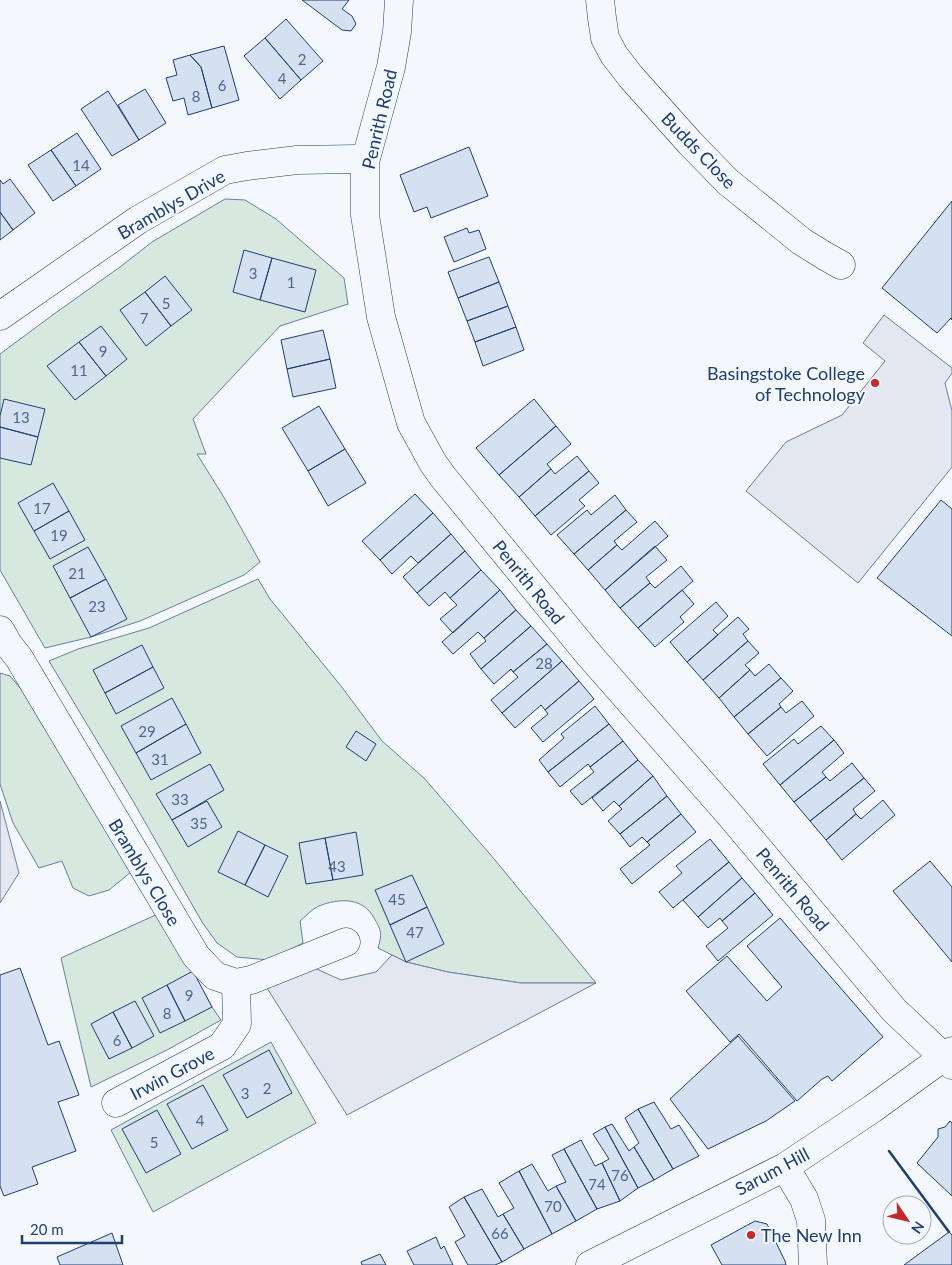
<svg xmlns="http://www.w3.org/2000/svg" width="952" height="1265" viewBox="0 0 952 1265" font-family="Lato,sans-serif">
  <style>
    .green { fill: #d7e8df; stroke: #687fa3 }
    .parking { fill: #e3e8f0; stroke: #687fa3 }
    .building { fill: #d5e0f0; stroke: #1d3f73 }
    .lines { fill: none; stroke-linecap: round; stroke-linejoin: round }
    .minor-casing { stroke: #1d3f73; stroke-width: 29 }
    .minor { stroke: #f4f7fb; stroke-width: 28 }
    .wall { stroke: #1d3f73; stroke-width: 2.5 }
    .poi-dot { fill: #c62828; stroke: #f4f7fb; stroke-width: 2 }
    .labels { text-anchor: middle; dominant-baseline: central; stroke-width: 4; stroke-linejoin: round; paint-order: stroke }
    .number-label { font-size: 15px; fill: #4b6792 }
    .street-label { font-size: 18px; fill: #1d3f73; stroke: #f4f7fb }
    .poi-label { font-size: 18px; fill: #1d3f73; stroke: #f4f7fb; text-anchor: end }
  </style>
  <rect width="100%" height="100%" fill="#f4f7fb"/>
  <path class="green" d="M225,199L245,200L276,219L344,278L348,304L280,326L193,419L206,454H197L225,499L260,562L244,575L140,621L91,637L45,648L0,570V354L54,314L120,267L152,242Z
    M258,579L270,599L341,686L382,741L424,778L495,860L596,983H521L448,972L406,962L378,948C382,934 382,931 374,918C363,897 339,898 319,906C312,909 306,916 300,921L303,943L269,960L237,957L217,943L202,922L133,801L49,661L78,649L149,628Z
    M0,673L10,676L21,689L131,872L109,890L89,896L73,888L62,861L39,868L13,823L0,784Z
    M160,913L212,1007L221,1020L167,1050L91,1087L61,958Z
    M271,1042L316,1123L153,1212L111,1130Z"/>
  <path class="parking" d="M884,315L952,368V373L945,383L952,411V467L858,583L746,491L786,442L842,415L885,361L863,343Z
    M0,801L19,873L0,903Z
    M392,955L406,962L448,972L521,983H596L347,1115L267,988L312,967L341,980L376,972Z"/>
  <path class="building" d="M302,0H349L342,9L352,16L356,24L351,31L342,30Z
    M286,19L323,61L301,80L265,38Z
    M265,38L301,80L280,99L244,56Z
    M224,46L239,100L212,108L201,67L190,55Z
    M190,55L201,67L212,108L188,115L184,98L173,101L166,78L177,75L173,60Z
    M145,89L166,123L139,140L118,105Z
    M108,91L139,140L112,156L81,109Z
    M77,133L101,169L76,186L51,150Z
    M469,147L488,196L431,218L427,207L414,212L400,175Z
    M51,150L76,186L53,201L28,165Z
    M10,179L35,213L13,230L0,212V180L3,184Z
    M952,201V320L951,318L937,333L882,288Z
    M0,212L13,230L0,240Z
    M467,228L469,233L479,230L486,249L454,262L444,237Z
    M244,250L272,258L260,300L233,292Z
    M489,257L499,282L458,298L448,272Z
    M272,258L316,270L305,312L260,300Z
    M165,276L192,310L171,326L145,292Z
    M499,282L508,306L467,321L458,298Z
    M145,292L171,326L146,346L120,310Z
    M508,306L516,327L475,342L467,321Z
    M101,326L127,359L106,376L79,342Z
    M516,327L524,350L483,366L475,342Z
    M323,330L330,359L287,369L281,340Z
    M79,342L106,376L75,400L47,366Z
    M330,359L336,388L293,397L287,369Z
    M4,399L45,409L38,437L0,427V416Z
    M534,399L556,426L499,475L476,448Z
    M319,406L345,449L308,471L282,428Z
    M556,426L571,444L547,464L551,469L519,497L499,475Z
    M0,427L38,437L31,465L0,458Z
    M345,449L366,483L328,506L308,471Z
    M577,456L589,471L535,516L519,497L551,469L555,474Z
    M589,471L599,483L579,500L585,506L551,535L535,516Z
    M53,483L69,511L34,531L18,503Z
    M415,494L433,513L380,560L362,541Z
    M615,495L626,510L574,554L557,535L587,510L591,515Z
    M941,500L952,509V636L877,578Z
    M626,510L637,522L614,541L617,545L588,570L574,554Z
    M69,511L85,540L50,559L34,531Z
    M433,513L451,534L418,563L411,556L392,574L380,560Z
    M655,521L668,536L605,590L588,570L617,545L622,550Z
    M451,534L465,551L417,593L403,577Z
    M655,546L667,560L646,577L650,583L620,608L605,590Z
    M88,547L106,579L70,598L53,566Z
    M465,551L481,570L450,598L445,592L429,606L417,593Z
    M681,566L693,581L638,628L620,608L650,583L655,588Z
    M481,570L500,590L453,633L440,619L457,605L450,598Z
    M106,579L127,619L91,637L70,598Z
    M500,590L516,610L484,638L478,632L453,654L442,642Z
    M682,590L694,604L680,617L684,622L655,647L638,628Z
    M716,602L728,616L713,630L718,635L687,662L670,642Z
    M516,610L531,626L481,669L470,654L486,641L484,638Z
    M738,617L749,629L743,634L748,641L703,680L687,662Z
    M531,626L547,644L513,672L511,669L494,684L481,669Z
    M748,641L759,653L745,665L750,670L719,698L703,680Z
    M547,644L562,661L502,713L491,700L518,677L513,672Z
    M142,645L153,667L105,693L93,670Z
    M562,661L579,681L545,710L541,705L515,728L502,713Z
    M769,664L781,678L734,717L719,698L750,670L755,676Z
    M153,667L164,688L116,714L105,693Z
    M781,678L793,691L779,704L781,707L748,734L734,717Z
    M579,681L594,699L543,742L531,728L548,714L545,710Z
    M172,698L186,724L136,753L121,726Z
    M802,701L814,716L767,756L748,734L781,707L786,713Z
    M595,706L609,724L548,772L539,760L564,738L561,734Z
    M186,724L201,753L151,780L136,753Z
    M609,724L623,741L590,767L588,764L560,787L548,772Z
    M821,726L834,740L780,785L763,764L794,739L798,744Z
    M356,731L376,744L366,761L346,747Z
    M834,740L844,753L822,772L826,777L794,802L780,785Z
    M623,741L638,760L582,805L570,791L594,772L590,767Z
    M638,760L653,776L619,806L614,801L603,811L592,798Z
    M852,763L864,778L810,821L794,802L826,777L830,781Z
    M210,764L224,790L172,820L156,794Z
    M653,776L667,796L620,834L608,821L622,809L619,806Z
    M864,778L875,791L853,809L856,814L826,840L810,821Z
    M667,796L681,814L647,842L642,837L630,847L620,834Z
    M883,800L895,815L842,860L826,840L856,814L861,819Z
    M207,801L222,827L188,847L172,820Z
    M681,814L696,832L632,884L620,869L650,845L647,842Z
    M238,831L265,845L245,885L218,872Z
    M356,832L363,875L333,880L325,838Z
    M325,838L333,880L306,884L299,843Z
    M710,839L729,862L673,908L659,892L682,873L676,866Z
    M265,845L288,856L268,897L245,885Z
    M930,861L952,887V962L893,891Z
    M729,862L742,878L698,917L683,900Z
    M412,875L427,907L390,925L375,890Z
    M742,878L755,893L722,921L720,918L708,928L698,917Z
    M755,893L773,915L718,961L706,946L728,928L722,921Z
    M427,907L444,944L406,962L390,925Z
    M780,918L883,1037L832,1081L828,1076L822,1079L797,1101L739,1034L730,1042L686,991L727,956L767,1001L782,987L747,946Z
    M20,968L48,1045L59,1041L79,1095L58,1102L76,1151L32,1167L38,1184L4,1196L0,1186V975Z
    M193,971L212,1007L185,1021L167,985Z
    M167,985L185,1021L160,1033L142,998Z
    M135,1001L154,1036L132,1048L113,1012Z
    M113,1012L132,1048L109,1059L91,1024Z
    M738,1036L795,1101L766,1121L708,1149L670,1099Z
    M269,1050L292,1093L247,1118L223,1075Z
    M203,1085L228,1130L192,1149L167,1104Z
    M654,1102L671,1129L679,1125L699,1156L673,1169L638,1109Z
    M638,1109L673,1169L654,1180L634,1147L639,1143L625,1118Z
    M157,1110L181,1154L146,1173L122,1129Z
    M950,1121L952,1123V1196L917,1163L938,1137V1129L945,1127Z
    M612,1124L629,1151L634,1147L654,1180L638,1188L605,1127Z
    M605,1127L638,1188L620,1201L602,1163L609,1159L593,1134Z
    M581,1140L595,1166L602,1163L620,1201L597,1209L564,1149Z
    M564,1149L597,1209L576,1221L556,1186L566,1182L552,1155Z
    M532,1164L548,1191L556,1186L576,1221L552,1234L519,1171Z
    M519,1171L552,1234L524,1249L503,1214L514,1208L499,1183Z
    M482,1189L498,1217L503,1214L524,1249L502,1262L464,1197Z
    M464,1197L502,1262L495,1265H468L455,1242L465,1236L449,1207Z
    M755,1221L767,1224L785,1261L786,1265H722L711,1245Z
    M949,1232L952,1235V1265H904Z
    M112,1233L123,1265H60L57,1257Z
    M436,1237L441,1249L444,1246L453,1265H414L407,1251Z
    M380,1254L386,1265H362L361,1262Z"/>
  <g class="lines">
    <g class="minor-casing">
      <path id="minor" d="M399,0L397,32L391,67L365,162V215L381,317L411,423L433,463L443,477L590,656L730,815L894,1010L952,1065
        M600,0L602,18L605,38L614,55L631,77L690,143L728,182L801,241L825,256L841,265
        M0,316L138,220L225,170L247,166L297,160L355,159L365,162
        M0,630L8,644L19,658L196,956L215,976L236,983L251,980L346,942
        M116,1103L222,1046L237,1024L236,983
        M785,1167L804,1199L811,1220L813,1265
        M590,1265L785,1167L872,1109L952,1051"/>
    </g>
    <use href="#minor" class="minor"/>
    <path class="wall" d="M889,1151L949,1232"/>
  </g>
  <g class="poi-dot">
    <circle cx="875" cy="383" r="5"/>
    <circle cx="751" cy="1235" r="5"/>
  </g>
  <g class="labels">
    <g class="number-label">
      <text x="302" y="59">2</text>
      <text x="282" y="78">4</text>
      <text x="222" y="85">6</text>
      <text x="196" y="96">8</text>
      <text x="81" y="165">14</text>
      <text x="253" y="273">3</text>
      <text x="291" y="282">1</text>
      <text x="166" y="303">5</text>
      <text x="144" y="318">7</text>
      <text x="103" y="351">9</text>
      <text x="79" y="370">11</text>
      <text x="21" y="417">13</text>
      <text x="42" y="508">17</text>
      <text x="59" y="535">19</text>
      <text x="77" y="573">21</text>
      <text x="97" y="606">23</text>
      <text x="544" y="663">28</text>
      <text x="147" y="731">29</text>
      <text x="160" y="759">31</text>
      <text x="180" y="799">33</text>
      <text x="199" y="823">35</text>
      <text x="337" y="866">43</text>
      <text x="397" y="899">45</text>
      <text x="415" y="932">47</text>
      <text x="189" y="995">9</text>
      <text x="167" y="1013">8</text>
      <text x="117" y="1040">6</text>
      <text x="267" y="1088">2</text>
      <text x="245" y="1093">3</text>
      <text x="200" y="1120">4</text>
      <text x="154" y="1142">5</text>
      <text x="620" y="1175">76</text>
      <text x="597" y="1184">74</text>
      <text x="553" y="1206">70</text>
      <text x="500" y="1233">66</text>
    </g>
    <g class="street-label">
      <text transform="translate(379 119) rotate(-77)">Penrith Road</text>
      <text transform="translate(699 150) rotate(46)">Budds Close</text>
      <text transform="translate(171 204) rotate(-30)">Bramblys Drive</text>
      <text transform="translate(529 582) rotate(51)">Penrith Road</text>
      <text transform="translate(145 872) rotate(59)">Bramblys Close</text>
      <text transform="translate(793 889) rotate(50)">Penrith Road</text>
      <text transform="translate(172 1073) rotate(-28)">Irwin Grove</text>
      <text transform="translate(772 1171) rotate(-28)">Sarum Hill</text>
    </g>
    <g class="poi-label">
      <text x="865" y="373">Basingstoke College<tspan x="865" dy="21">of Technology</tspan></text>
      <text x="761" y="1235" text-anchor="start">The New Inn</text>
    </g>
  </g>
  <g transform="translate(907 1220) rotate(125)"><circle r="24" fill="#f4f7fb" stroke="#9eadc5"/>
  <path d="M0-4L9 19L0 12L-9 19Z" fill="#c62828"/>
  <text y="-8" font-size="14" font-weight="bold" text-anchor="middle" fill="#1d3f73">N</text>
  </g>
  <path d="M22 1235v8h100v-8" fill="none" stroke="#1d3f73" stroke-width="2.5"/>
  <text x="30" y="1235" font-size="15" fill="#1d3f73" stroke="#f4f7fb" stroke-width="4" paint-order="stroke">20 m</text>
</svg>
